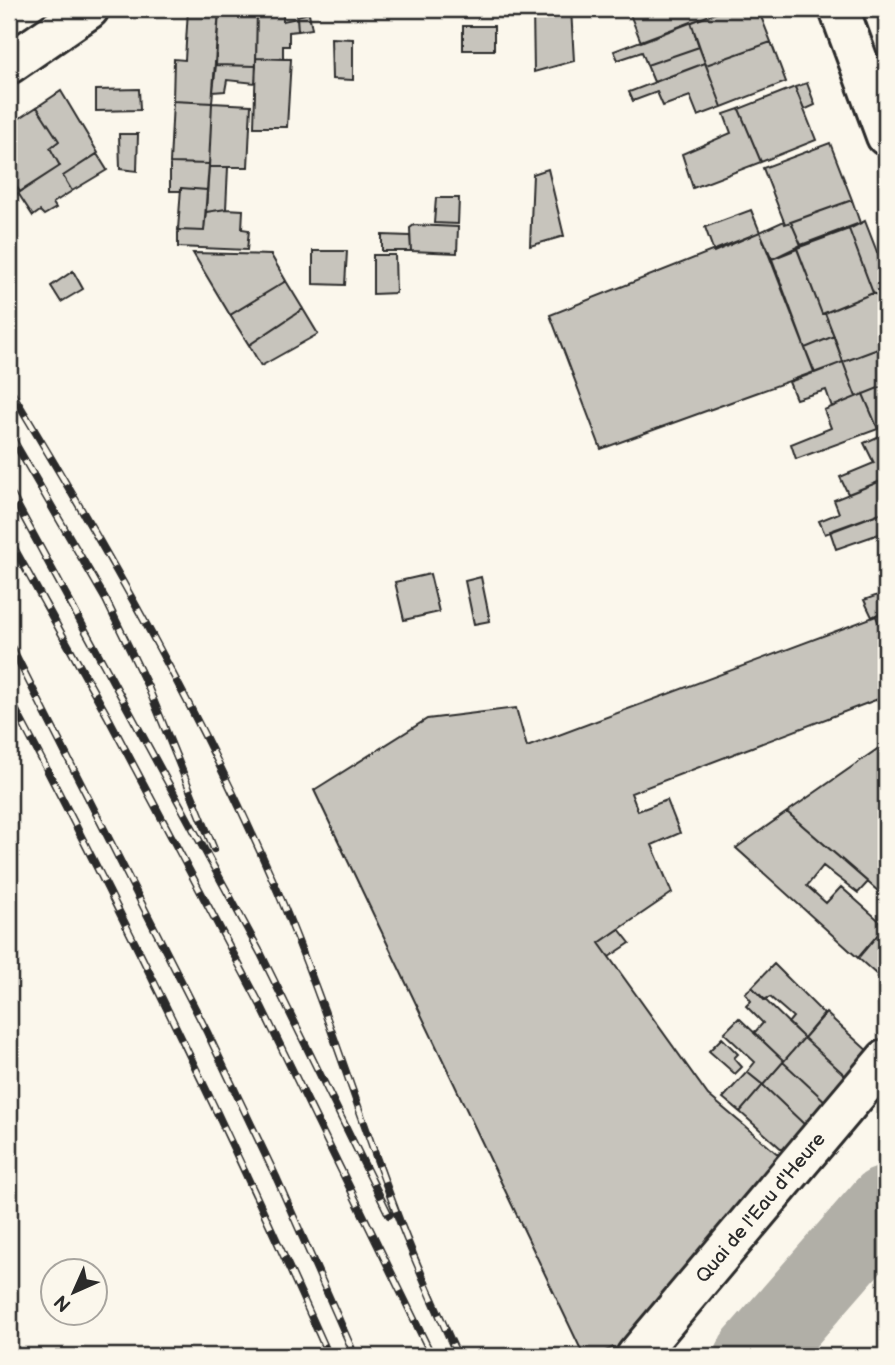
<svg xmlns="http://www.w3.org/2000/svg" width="895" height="1365" viewBox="0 0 895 1365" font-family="'Balsamiq Sans',sans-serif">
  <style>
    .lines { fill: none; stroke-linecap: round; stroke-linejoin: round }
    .river { stroke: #b1afa7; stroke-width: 79 }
    .building { fill: #c7c4bc; stroke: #2b2b2b; stroke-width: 2 }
    .minor-casing { stroke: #2b2b2b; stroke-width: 44 }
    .major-casing { stroke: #2b2b2b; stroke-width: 44 }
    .minor { stroke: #fbf7ec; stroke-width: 38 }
    .major { stroke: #fbf7ec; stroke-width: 38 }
    .rail-casing { stroke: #2b2b2b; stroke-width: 8 }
    .rail { stroke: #fbf7ec; stroke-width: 5; stroke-dasharray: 16; stroke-linecap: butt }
    .labels { text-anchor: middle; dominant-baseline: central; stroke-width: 6; stroke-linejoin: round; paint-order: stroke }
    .street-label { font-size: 19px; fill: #2b2b2b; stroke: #fbf7ec }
  </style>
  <rect width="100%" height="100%" fill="#fbf7ec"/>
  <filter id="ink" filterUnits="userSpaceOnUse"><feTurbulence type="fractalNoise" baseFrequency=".0143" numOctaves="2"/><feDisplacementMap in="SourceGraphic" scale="14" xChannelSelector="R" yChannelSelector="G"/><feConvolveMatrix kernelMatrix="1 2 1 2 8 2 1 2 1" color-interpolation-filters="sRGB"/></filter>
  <g filter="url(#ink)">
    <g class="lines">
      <path class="river" d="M755,1356L886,1206"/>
    </g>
    <path class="building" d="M188,9H219L212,103L173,101L174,59L185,60Z
      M219,9H257L256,66L216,65Z
      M257,9H283V21L297,18L298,31L289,32V46H283V59L256,58Z
      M533,9H571L574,61L534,72Z
      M628,9H715L716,13L641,42Z
      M726,9H758L771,42L706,65L691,22Z
      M309,13L312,29L298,31L297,16Z
      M691,22L699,47L647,65L642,52L618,60L614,51Z
      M463,26H494V50H463Z
      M331,38L353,39V80L332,79Z
      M771,42L786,82L722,107L706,65Z
      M699,47L705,63L654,82L647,65Z
      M256,58L291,59L287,127H254Z
      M705,63L722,107L698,116L690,96L663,106L657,92L633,101L629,92Z
      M216,65L256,66L255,83L227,80L225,91L213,92Z
      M807,83L815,105L804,110L795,87Z
      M795,87L816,140L761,162L739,109Z
      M139,89L140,110L96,111V90Z
      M61,91L98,153L63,176L72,191L53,203L56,208L44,215L40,211L33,216L18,193L60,166L50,148L59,141L37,107Z
      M173,101L212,103L209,164L170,163Z
      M212,103L251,105L248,167H209Z
      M37,107L59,141L50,148L60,166L20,192L9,175V125Z
      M739,109L761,162L693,188L682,154L731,133L724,114Z
      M119,134H138L137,171L120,169Z
      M830,143L852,200L785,224L763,168Z
      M97,154L107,170L72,191L63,176Z
      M170,163L209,164L207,190L181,188V191H170Z
      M209,167H228L226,209L206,212Z
      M548,169L564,236L530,246L533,174Z
      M9,175L20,192L9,199Z
      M181,188L207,190L204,231L178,230Z
      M436,198H459L458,224L434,223Z
      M852,200L860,223L801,245L791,222Z
      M226,209L243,210L242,229L249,230L247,250L178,247V230L204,231L206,212Z
      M751,210L760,232L714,252L705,227Z
      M784,221L785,224L791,222L801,245L772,259L760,232Z
      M865,221L886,275V299L873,293L849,229Z
      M414,225L458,227L457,253L411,251L410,228Z
      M849,229L873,293L822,314L797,248Z
      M760,232L814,372L601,449L550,315Z
      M382,235L410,236L411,251H382Z
      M797,249L822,314L825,313L834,336L805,348L772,259Z
      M313,251H347L345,285L313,284Z
      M193,253L271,255L286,281L230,315Z
      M373,255H395L396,293L373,294Z
      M73,271L83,289L61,302L51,286Z
      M286,281L303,309L249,345L230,315Z
      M873,293L886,299V346L843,362L825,313Z
      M303,309L318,334L261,366L249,345Z
      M834,336L843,362L815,373L805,348Z
      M886,346V385L856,397L843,362Z
      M843,362L856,397L832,407L826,390L796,399L789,382Z
      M886,385V425L878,429L863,394Z
      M863,394L878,429L796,459L791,444L831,428L824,410Z
      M886,433V479L848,494L840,477L874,463L864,443Z
      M886,479V511L825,534L819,521L839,513L834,500Z
      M886,511V546L879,534L836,549L830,531Z
      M430,574L439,612L404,620L395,582Z
      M481,577L490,621L474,624L465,581Z
      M886,586V610L872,617L864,600L884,593L881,588Z
      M886,610V644L876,616Z
      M876,616L886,644V696L631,793L638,811L667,800L680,833L652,845L672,893L599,943L708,1095L780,1156L616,1350L614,1347L595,1356H584L314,790L427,719L516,708L527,747Z
      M886,743V898L787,812Z
      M787,812L868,882L858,893L823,866L807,886L826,903L841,887L884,925L886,923V937L880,932L858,958L736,848Z
      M619,929L630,943L609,957L599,943Z
      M880,932L886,937V983L858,958Z
      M774,964L824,1014L804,1038L788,1023L793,1017L770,997L764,1000L752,987Z
      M752,987L804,1038L784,1061L754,1033L763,1023L746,1006L751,1001L745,993Z
      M826,1013L870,1053L848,1078L804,1038Z
      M739,1018L784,1061L763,1085L747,1072L755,1062L724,1033Z
      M722,1038L738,1054L734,1058L742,1067L735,1074L709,1051Z
      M804,1038L848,1078L827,1103L783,1062Z
      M783,1062L827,1103L807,1127L763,1085Z
      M747,1072L763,1085L740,1112L723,1098Z
      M763,1085L807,1127L785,1152L740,1112Z"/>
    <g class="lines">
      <g class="minor-casing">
        <path id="minor" d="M9,64L89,9
          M636,1356L886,1059"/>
      </g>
      <g class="major-casing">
        <path id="major" d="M839,9L886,136"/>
      </g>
      <use href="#minor" class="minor"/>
      <use href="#major" class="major"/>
      <g class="rail-casing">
        <path id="rail" d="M9,388C109,553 201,714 278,892C324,1000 358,1112 400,1222C417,1266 436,1308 455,1350
          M9,433L106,600L148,687L214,849
          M9,490L261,954L389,1215
          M9,539L108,717L261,1006L432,1356
          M9,642L207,1032L277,1179L355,1356
          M9,697C123,913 229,1132 329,1356"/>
      </g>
      <use href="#rail" class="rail"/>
    </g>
  </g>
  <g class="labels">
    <g class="street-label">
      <text transform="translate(761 1208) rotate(-50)">Quai de l'Eau d'Heure</text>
    </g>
  </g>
  <rect width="895" height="1365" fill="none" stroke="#fbf7ec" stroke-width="35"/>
  <rect x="18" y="18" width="860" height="1330" fill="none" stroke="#2b2b2b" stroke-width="2.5" filter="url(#ink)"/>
  <g transform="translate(74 1292) rotate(225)"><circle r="33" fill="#fbf7ec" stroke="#a8a59f" stroke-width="2"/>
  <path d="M0-5L12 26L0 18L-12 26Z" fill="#2b2b2b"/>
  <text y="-10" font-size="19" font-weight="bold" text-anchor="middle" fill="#2b2b2b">N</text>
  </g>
</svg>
